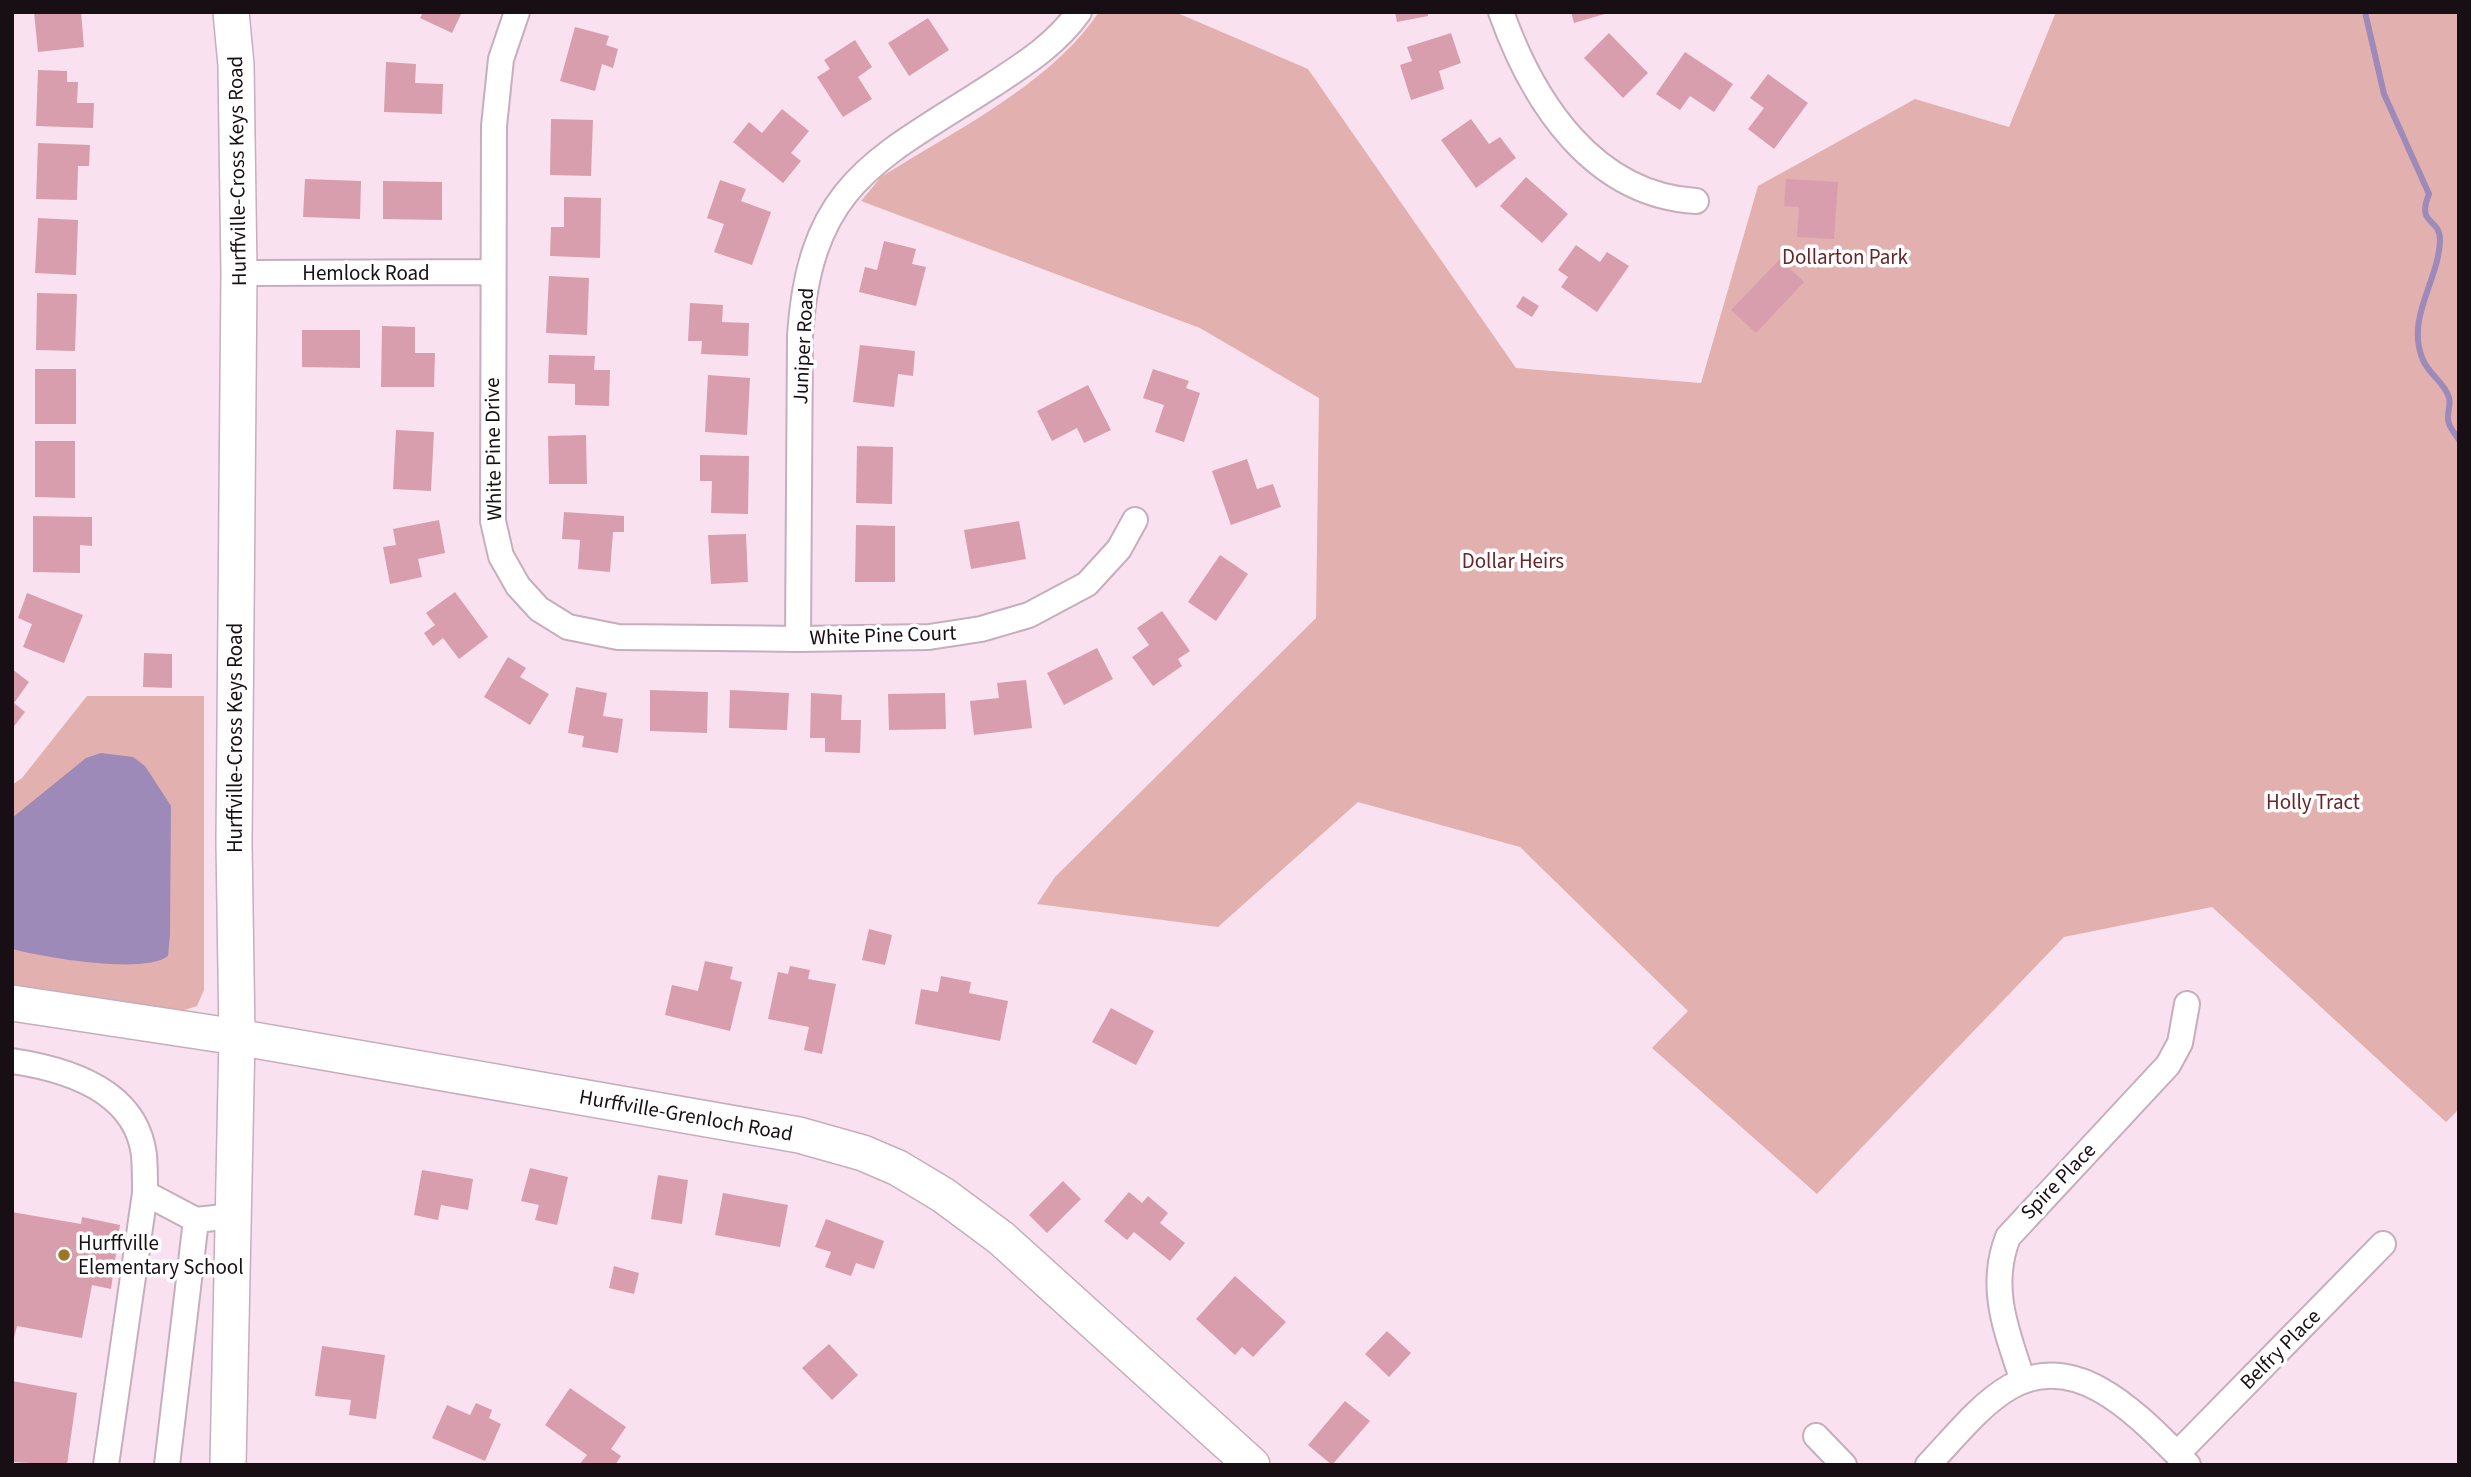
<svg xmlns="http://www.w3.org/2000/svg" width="2471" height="1477" viewBox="0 0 2471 1477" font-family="'Source Sans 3',sans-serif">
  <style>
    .green { fill: #e2b0ae }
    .water { fill: #9d8ab9 }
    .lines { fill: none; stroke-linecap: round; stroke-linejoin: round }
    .stream { stroke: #9d8ab9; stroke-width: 6 }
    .building { fill: #d89ead }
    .minor-casing { stroke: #c6aebc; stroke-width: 28 }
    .secondary-casing { stroke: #c6aebc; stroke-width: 38 }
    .minor { stroke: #fff; stroke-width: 24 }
    .secondary { stroke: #fff; stroke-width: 35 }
    .poi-dot { fill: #9e7523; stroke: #fff; stroke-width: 2.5 }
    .labels { text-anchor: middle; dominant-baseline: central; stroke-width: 7; stroke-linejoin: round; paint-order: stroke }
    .street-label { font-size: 21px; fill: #170f14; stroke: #fff }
    .park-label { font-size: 21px; fill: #6a2326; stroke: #fff }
    .poi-label { font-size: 21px; fill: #170f14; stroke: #fff; text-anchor: start }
  </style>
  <rect width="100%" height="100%" fill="#fae1f0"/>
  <path class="green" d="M1099,12H1175L1308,69L1516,368L1701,383L1758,186L1915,99L2009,127L2056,12H2459V1109L2446,1122L2212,907L2064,937L1817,1194L1652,1048L1688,1011L1520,847L1358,802L1218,927L1037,904L1055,877L1316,618L1319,398L1200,328L861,201L881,177C954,131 1051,84 1099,12Z
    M87,696H204V990L197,1006L175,1013L12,988V785L22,778Z"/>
  <path class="water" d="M101,753L133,757L145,766L171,806L170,935L168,956C144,975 43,957 12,949V818L86,758Z"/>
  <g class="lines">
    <path class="stream" d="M2365,12L2384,94L2429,194C2416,226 2440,217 2440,240C2439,281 2405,318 2423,360C2429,374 2443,382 2448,395C2452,402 2448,408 2448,416C2447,425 2454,432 2459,440"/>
  </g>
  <path class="building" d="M34,12H81L84,47L38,52Z
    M423,12H462L452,33L420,18Z
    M1395,12H1428V16L1397,22Z
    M1571,12H1608V13L1574,23Z
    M928,18L949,50L909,76L888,43Z
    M575,27L609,36L606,45L618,49L613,68L602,64L595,91L560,81Z
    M1451,33L1461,63L1439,71L1444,89L1411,100L1400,65L1412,61L1407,47Z
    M1609,33L1648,73L1623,98L1584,58Z
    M855,40L872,67L858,77L872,99L843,117L817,77L830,69L824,60Z
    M1685,52L1733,84L1714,112L1690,96L1680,110L1656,94Z
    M386,62L416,64L415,83L443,84L442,114L384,112Z
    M38,70L67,71V82H78L77,103H94L93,128L36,126Z
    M1768,74L1808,103L1774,149L1748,129L1764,108L1750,98Z
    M782,109L809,131L791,153L801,161L783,183L733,142L749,122L762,133Z
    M551,119L593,120L591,176L550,175Z
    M1471,119L1489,144L1500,137L1516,158L1476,188L1441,140Z
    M38,143L90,145L89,166H78L77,200L36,199Z
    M1526,177L1568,214L1542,243L1500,206Z
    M305,179L361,181L360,219L303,217Z
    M1786,179L1838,182L1834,239L1797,237L1799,207L1784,206Z
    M720,180L746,189L741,201L771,212L752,265L714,252L724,224L707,218Z
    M383,181L442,182V220L383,219Z
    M564,197L601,198L600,258L550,256L551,227H564Z
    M38,218L78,220L76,275L35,273Z
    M884,241L916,249L912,264L926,267L916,306L859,292L865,267L877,270Z
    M1576,245L1600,262L1607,252L1629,266L1597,312L1561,287L1568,277L1558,270Z
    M1780,259L1804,282L1756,333L1731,310Z
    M549,276L589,278L587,335L546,333Z
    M37,293L77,294L75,351L36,350Z
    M1523,296L1539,306L1532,317L1516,307Z
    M690,303L723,305L722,322L749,323L748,356L701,354L702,341H688Z
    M382,326L415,327V353H435L434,387H381Z
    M302,330H360V368L302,367Z
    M860,345L915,351L913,376L898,374L894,407L853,402Z
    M549,355L595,356L594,370H610L609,406L575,405V384L548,383Z
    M35,369H76V424H35Z
    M1153,369L1189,381L1186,388L1200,393L1184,442L1155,432L1164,405L1143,398Z
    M708,375L750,378L747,435L705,432Z
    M1088,385L1111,430L1084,443L1077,428L1052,441L1037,411Z
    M396,430L434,432L431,491L393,489Z
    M586,435L587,484H549L548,436Z
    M35,441H75V498L35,497Z
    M857,446L893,447L892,504L856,503Z
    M700,455L749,456L748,514L711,513L712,481H700Z
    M1247,459L1257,489L1273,484L1281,507L1231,525L1212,471Z
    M564,512L624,516V532H613L610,572L578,569L580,540L562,539Z
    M33,516L92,517V546L80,545V573L33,572Z
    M439,520L445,553L418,559L422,577L390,584L383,547L396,545L393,529Z
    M1019,521L1026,559L971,569L964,530Z
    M856,525L895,526V582H855Z
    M746,534L748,582L711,584L708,535Z
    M1220,555L1248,574L1216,621L1188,602Z
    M455,592L488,637L459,659L443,638L433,646L424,633L435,625L426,613Z
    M27,593L83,615L64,663L23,647L32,624L18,618Z
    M1162,611L1190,651L1178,659L1182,666L1153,686L1132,657L1149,645L1137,628Z
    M1097,648L1113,679L1064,705L1047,673Z
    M144,653L172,654V688L143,687Z
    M508,657L526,668L520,677L549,694L530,725L484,697Z
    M12,669L29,682L14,703L25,712L12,729Z
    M1026,680L1032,728L974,735L970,701L999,698L997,683Z
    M576,687L607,693L603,716L623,719L618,753L582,747L584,736L568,733Z
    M650,690L708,692L707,733L650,731Z
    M730,690L789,693L787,730L729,728Z
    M811,693L842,695L841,720H861L860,753L825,752V738H810Z
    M945,693L946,729L889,730L888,694Z
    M869,929L892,935L885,965L862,960Z
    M705,961L733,967L730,979L742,982L730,1031L665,1015L672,985L698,991Z
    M790,966L810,970L808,979L836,984L822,1054L804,1050L809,1027L768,1019L778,972L788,974Z
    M941,976L971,982L969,993L1008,1001L1000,1041L915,1024L921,989L938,992Z
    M1111,1008L1154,1031L1136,1065L1092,1042Z
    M530,1168L568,1177L557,1225L535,1220L539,1205L521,1201Z
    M422,1170L473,1179L468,1210L441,1205L438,1220L414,1215Z
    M658,1175L688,1180L682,1224L651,1219Z
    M1063,1181L1081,1199L1047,1233L1029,1215Z
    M1129,1192L1142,1203L1148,1196L1168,1213L1160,1223L1185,1243L1170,1261L1134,1232L1127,1240L1104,1221Z
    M723,1193L788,1205L780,1247L715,1235Z
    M12,1212L81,1224L82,1217L120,1225L111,1289L92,1285L82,1338L17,1326L12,1345Z
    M826,1219L884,1241L874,1269L856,1263L851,1276L825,1267L831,1252L815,1247Z
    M614,1266L639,1273L634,1294L609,1288Z
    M1235,1276L1286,1322L1253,1357L1242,1347L1235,1355L1196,1319Z
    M1387,1331L1411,1353L1389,1377L1365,1354Z
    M829,1344L858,1375L832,1400L802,1368Z
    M322,1346L385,1355L376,1419L349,1415L351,1400L315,1396Z
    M12,1381L77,1393L67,1465L12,1462Z
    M570,1388L626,1427L611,1449L621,1456L615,1465H579L587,1455L545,1425Z
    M1345,1401L1370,1421L1332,1465L1308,1445Z
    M476,1403L492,1410L489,1418L501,1424L485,1461L432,1438L447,1405L470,1415Z"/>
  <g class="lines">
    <g class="minor-casing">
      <path id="minor" d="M517,12L501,59L494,126L493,521L501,556L518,586L539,609L568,627L618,637L798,639L929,637L981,629L1029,615L1087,584L1119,549L1135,520
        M1501,12C1533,102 1593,195 1696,201
        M239,273L493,272
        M798,639L800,336C810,182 877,160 994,84C1026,63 1056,44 1079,12
        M12,1061C66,1069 136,1090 144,1155C145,1167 145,1180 145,1193L106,1465
        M145,1193L196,1220
        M2023,1381C2007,1332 1988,1288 2008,1237L2168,1065L2180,1043L2187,1004
        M1816,1436L1844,1465
        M2177,1454L2383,1244
        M167,1465L196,1220L233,1216
        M1928,1465C1953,1439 1979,1405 2010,1387C2080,1347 2143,1421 2188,1465"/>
    </g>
    <g class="secondary-casing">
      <path id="secondary" d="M12,1003L237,1037L799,1135L863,1153L898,1168L943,1195L1001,1238L1252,1465
        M228,1465L237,1037L234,843L239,273L236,65L231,12"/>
    </g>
    <use href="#minor" class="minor"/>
    <use href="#secondary" class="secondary"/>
  </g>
  <circle class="poi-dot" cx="64" cy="1255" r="7"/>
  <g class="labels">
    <g class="street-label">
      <text transform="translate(237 171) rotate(-91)">Hurffville-Cross Keys Road</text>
      <text x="366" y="273">Hemlock Road</text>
      <text transform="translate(803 346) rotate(-87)">Juniper Road</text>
      <text transform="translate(493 449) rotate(-91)">White Pine Drive</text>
      <text transform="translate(883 635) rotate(-2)">White Pine Court</text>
      <text transform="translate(235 738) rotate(-90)">Hurffville-Cross Keys Road</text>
      <text transform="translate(686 1115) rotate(10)">Hurffville-Grenloch Road</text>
      <text transform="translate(2058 1181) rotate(-46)">Spire Place</text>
      <text transform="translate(2280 1349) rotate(-45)">Belfry Place</text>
    </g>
    <g class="park-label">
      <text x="1845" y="257">Dollarton Park</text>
      <text x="1513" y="561">Dollar Heirs</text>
      <text x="2313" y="802">Holly Tract</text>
    </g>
    <g class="poi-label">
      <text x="78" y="1243">Hurffville<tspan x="78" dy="24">Elementary School</tspan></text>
    </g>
  </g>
  <rect width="2471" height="1477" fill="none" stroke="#170f14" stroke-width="28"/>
</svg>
